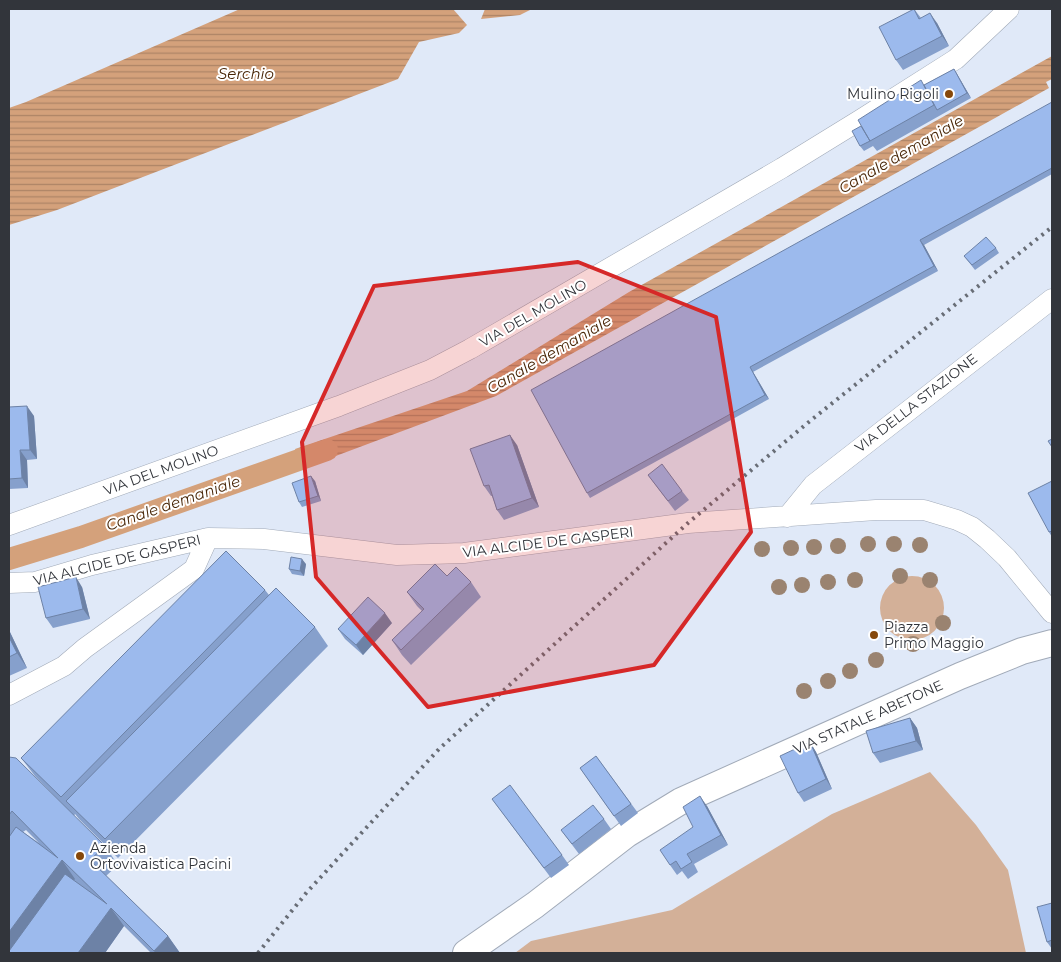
<svg xmlns="http://www.w3.org/2000/svg" width="1061" height="962" viewBox="0 0 1061 962" font-family="Montserrat,sans-serif">
  <style>
    .grass { fill: #d3b098 }
    .water { fill: url(#water-rules) }
    .lines { fill: none; stroke-linecap: round; stroke-linejoin: round }
    .canal { stroke: #d4a17b; stroke-width: 22 }
    .minor-casing { stroke: #a1aab8; stroke-width: 21 }
    .major-casing { stroke: #a1aab8; stroke-width: 28 }
    .minor { stroke: #fff; stroke-width: 20 }
    .major { stroke: #fff; stroke-width: 26 }
    .rail { stroke: #686d76; stroke-width: 4; stroke-dasharray: 2.5 5; stroke-linecap: butt }
    .tree { fill: #9a8370 }
    .wall { fill: #86a0cc; fill-rule: evenodd }
    .shaded-wall { fill: #6d82a6 }
    .building { fill: #9cbaed; stroke: #6d82a6 }
    .marked { fill: #d62828; fill-opacity: 0.2; stroke: #d62828; stroke-width: 4; stroke-linejoin: round }
    .poi-dot { fill: #86480a; stroke: #fff; stroke-width: 2 }
    .labels { text-anchor: middle; dominant-baseline: central; stroke-width: 4; stroke-linejoin: round; paint-order: stroke }
    .poi-label { font-size: 14px; fill: #32353b; stroke: #fff; text-anchor: start }
    .street-label { font-size: 14px; fill: #32353b; stroke: #fff }
    .water-label { font-size: 15px; font-style: italic; fill: #482607; stroke: #fff }
  </style>
  <defs>
    <pattern id="water-rules" width="6" height="5" patternUnits="userSpaceOnUse" patternTransform="scale(1.25)"><rect width="6" height="5" fill="#d4a17b"/><path d="M0 2.5h6" fill="none" stroke="#ad8466"/></pattern>
  </defs>
  <rect width="100%" height="100%" fill="#e0e9f8"/>
  <path class="grass" d="M880 608a32 32 0 1 1 64 0a32 32 0 1 1-64 0Z
    M930,772L976,825L1008,870L1026,953H515L531,941L672,910L832,814Z"/>
  <path class="water" d="M240,9H453L467,25L459,33L419,42L398,79L57,210L9,225V108L26,102Z
    M485,9H532L520,15L481,19Z
    M1052,56V79L1046,82L1049,88L496,396L301,469L295,449L467,391L629,292Z"/>
  <g class="lines">
    <path class="canal" d="M9,559L81,537L327,450"/>
    <g class="minor-casing">
      <path id="minor" d="M787,517L813,485L1052,299
        M9,525L339,406L430,370L470,349L782,168L860,120L956,59L1009,9
        M9,583L35,582L92,565L208,538L264,539L397,555L464,553L688,523L876,510H924L957,520L972,527L987,539L1007,558L1052,613
        M9,695L64,666L85,648L194,569L208,538"/>
    </g>
    <g class="major-casing">
      <path id="major" d="M466,953L535,905L627,834L681,801L960,676L1022,651L1052,643"/>
    </g>
    <use href="#minor" class="minor"/>
    <use href="#major" class="major"/>
    <path class="rail" d="M258,953L307,892L439,749L688,523L810,421L1052,227"/>
  </g>
  <g class="tree">
    <circle cx="868" cy="544" r="8"/>
    <circle cx="894" cy="544" r="8"/>
    <circle cx="920" cy="545" r="8"/>
    <circle cx="838" cy="546" r="8"/>
    <circle cx="814" cy="547" r="8"/>
    <circle cx="791" cy="548" r="8"/>
    <circle cx="762" cy="549" r="8"/>
    <circle cx="900" cy="576" r="8"/>
    <circle cx="855" cy="580" r="8"/>
    <circle cx="930" cy="580" r="8"/>
    <circle cx="828" cy="582" r="8"/>
    <circle cx="802" cy="585" r="8"/>
    <circle cx="779" cy="587" r="8"/>
    <circle cx="943" cy="623" r="8"/>
    <circle cx="913" cy="644" r="8"/>
    <circle cx="876" cy="660" r="8"/>
    <circle cx="850" cy="671" r="8"/>
    <circle cx="828" cy="681" r="8"/>
    <circle cx="804" cy="691" r="8"/>
  </g>
  <path class="wall" d="M914,9L921,18L937,23L949,46L903,70L896,60Z
    M954,69L971,98L877,151L873,146L864,151L860,146L924,85Z
    M1052,102V174L924,245L938,271L753,372L769,399L590,498L587,493Z
    M996,248L999,253L975,270L964,256Z
    M9,407L34,416L37,459L27,460L28,488L9,489Z
    M517,445L539,507L504,520L497,510L492,496H491L484,486Z
    M648,475L682,491L689,500L675,511Z
    M315,481L321,501L302,507L299,502Z
    M1052,481V537L1049,532Z
    M306,564L304,576L292,574L289,569Z
    M447,576L471,582L481,597L411,665L402,655L392,640L422,611L417,606L407,592Z
    M82,587L90,619L53,628L46,618Z
    M265,590L269,595L315,627L328,646L118,858L79,819L75,814L74,816L35,776L21,758Z
    M392,623L363,655L345,639L338,629Z
    M9,630L27,668L9,676Z
    M910,718L917,728L923,750L880,763L873,753Z
    M810,742L816,752L832,789L804,802L798,793Z
    M596,756L638,813L621,826L580,768Z
    M9,757L105,846L118,865L106,876L168,936L180,953H151L124,926L105,953H9ZM26,830L39,843L23,832Z
    M492,799L562,855L569,865L551,878Z
    M707,806L728,845L694,864L698,872L688,879L682,871L677,875L670,865L693,827Z
    M604,819L611,829L579,854L561,830Z
    M1052,903V949L1047,942Z"/>
  <path class="shaded-wall" d="M930,13L937,23L949,46L942,36Z
    M954,69L957,74L971,98L967,93Z
    M920,240L924,245L938,271L934,266Z
    M750,367L753,372L769,399L765,395Z
    M27,406L34,416L37,459L30,450Z
    M510,435L517,445L539,507L532,498Z
    M20,450L27,460L28,488L22,478Z
    M311,476L315,481L321,501L318,496Z
    M302,559L306,564L304,576L300,571Z
    M76,577L82,587L90,619L83,609Z
    M385,613L392,623L363,655L356,645Z
    M9,630L27,668L17,653L9,637Z
    M910,718L917,728L923,750L916,741Z
    M810,742L816,752L832,789L826,779Z
    M700,796L707,806L728,845L721,835Z
    M62,860L75,879L20,953H9V932Z
    M111,908L124,926L105,953H78Z
    M168,936L180,953H155L154,951Z"/>
  <path class="building" d="M914,9L919,19L930,13L942,36L896,60L879,27Z
    M954,69L967,93L937,110L924,85Z
    M921,80L934,105L870,141L858,120Z
    M1052,102V168L920,240L934,266L750,367L765,395L587,493L531,390Z
    M861,126L870,141L860,146L852,131Z
    M986,237L996,248L972,265L964,256Z
    M27,406L30,450H20L22,478L9,479V407Z
    M510,435L532,498L497,510L489,485L484,486L470,449Z
    M1052,439V447L1048,441Z
    M662,464L682,491L668,501L648,475Z
    M311,476L318,496L299,502L292,483Z
    M1052,481V531L1049,532L1028,493Z
    M226,551L265,590L61,797L21,758Z
    M291,557L302,559L300,571L289,569Z
    M435,564L447,576L456,567L471,582L401,650L392,640L424,609L407,592Z
    M76,577L83,609L46,618L38,587Z
    M276,588L315,627L105,839L66,801Z
    M368,597L385,613L356,645L338,629Z
    M9,637L17,653L9,657Z
    M910,718L916,741L873,753L866,731Z
    M810,742L826,779L798,793L780,756Z
    M596,756L631,804L614,816L580,768Z
    M9,757L16,758L105,846L90,860L168,936L154,951L111,908L78,953H9V951L65,874L107,904L62,860L9,932V837L16,827L58,858L12,811L9,815Z
    M510,785L562,855L544,868L492,799Z
    M700,796L721,835L687,854L692,862L681,869L676,861L670,865L660,850L693,827L683,807Z
    M593,805L604,819L572,844L561,830Z
    M1052,903V940L1047,942L1037,907Z"/>
  <path class="marked" d="M578,262L716,317L751,532L654,665L428,707L316,577L302,442L374,286Z"/>
  <g class="poi-dot">
    <circle cx="949" cy="94" r="5"/>
    <circle cx="874" cy="635" r="5"/>
    <circle cx="80" cy="856" r="5"/>
  </g>
  <g class="labels">
    <g class="poi-label">
      <text x="939" y="94" text-anchor="end">Mulino Rigoli</text>
      <text x="884" y="627">Piazza<tspan x="884" dy="16">Primo Maggio</tspan></text>
      <text x="90" y="848">Azienda<tspan x="90" dy="16">Ortovivaistica Pacini</tspan></text>
    </g>
    <g class="street-label">
      <text transform="translate(533 313) rotate(-30)">VIA DEL MOLINO</text>
      <text transform="translate(916 403) rotate(-38)">VIA DELLA STAZIONE</text>
      <text transform="translate(161 470) rotate(-20)">VIA DEL MOLINO</text>
      <text transform="translate(548 542) rotate(-7)">VIA ALCIDE DE GASPERI</text>
      <text transform="translate(117 560) rotate(-14)">VIA ALCIDE DE GASPERI</text>
      <text transform="translate(868 717) rotate(-24)">VIA STATALE ABETONE</text>
    </g>
    <g class="water-label">
      <text x="246" y="73">Serchio</text>
      <text transform="translate(901 154) rotate(-30)">Canale demaniale</text>
      <text transform="translate(549 354) rotate(-30)">Canale demaniale</text>
      <text transform="translate(173 503) rotate(-19)">Canale demaniale</text>
    </g>
  </g>
  <rect width="1061" height="962" fill="none" stroke="#32353b" stroke-width="20"/>
</svg>
